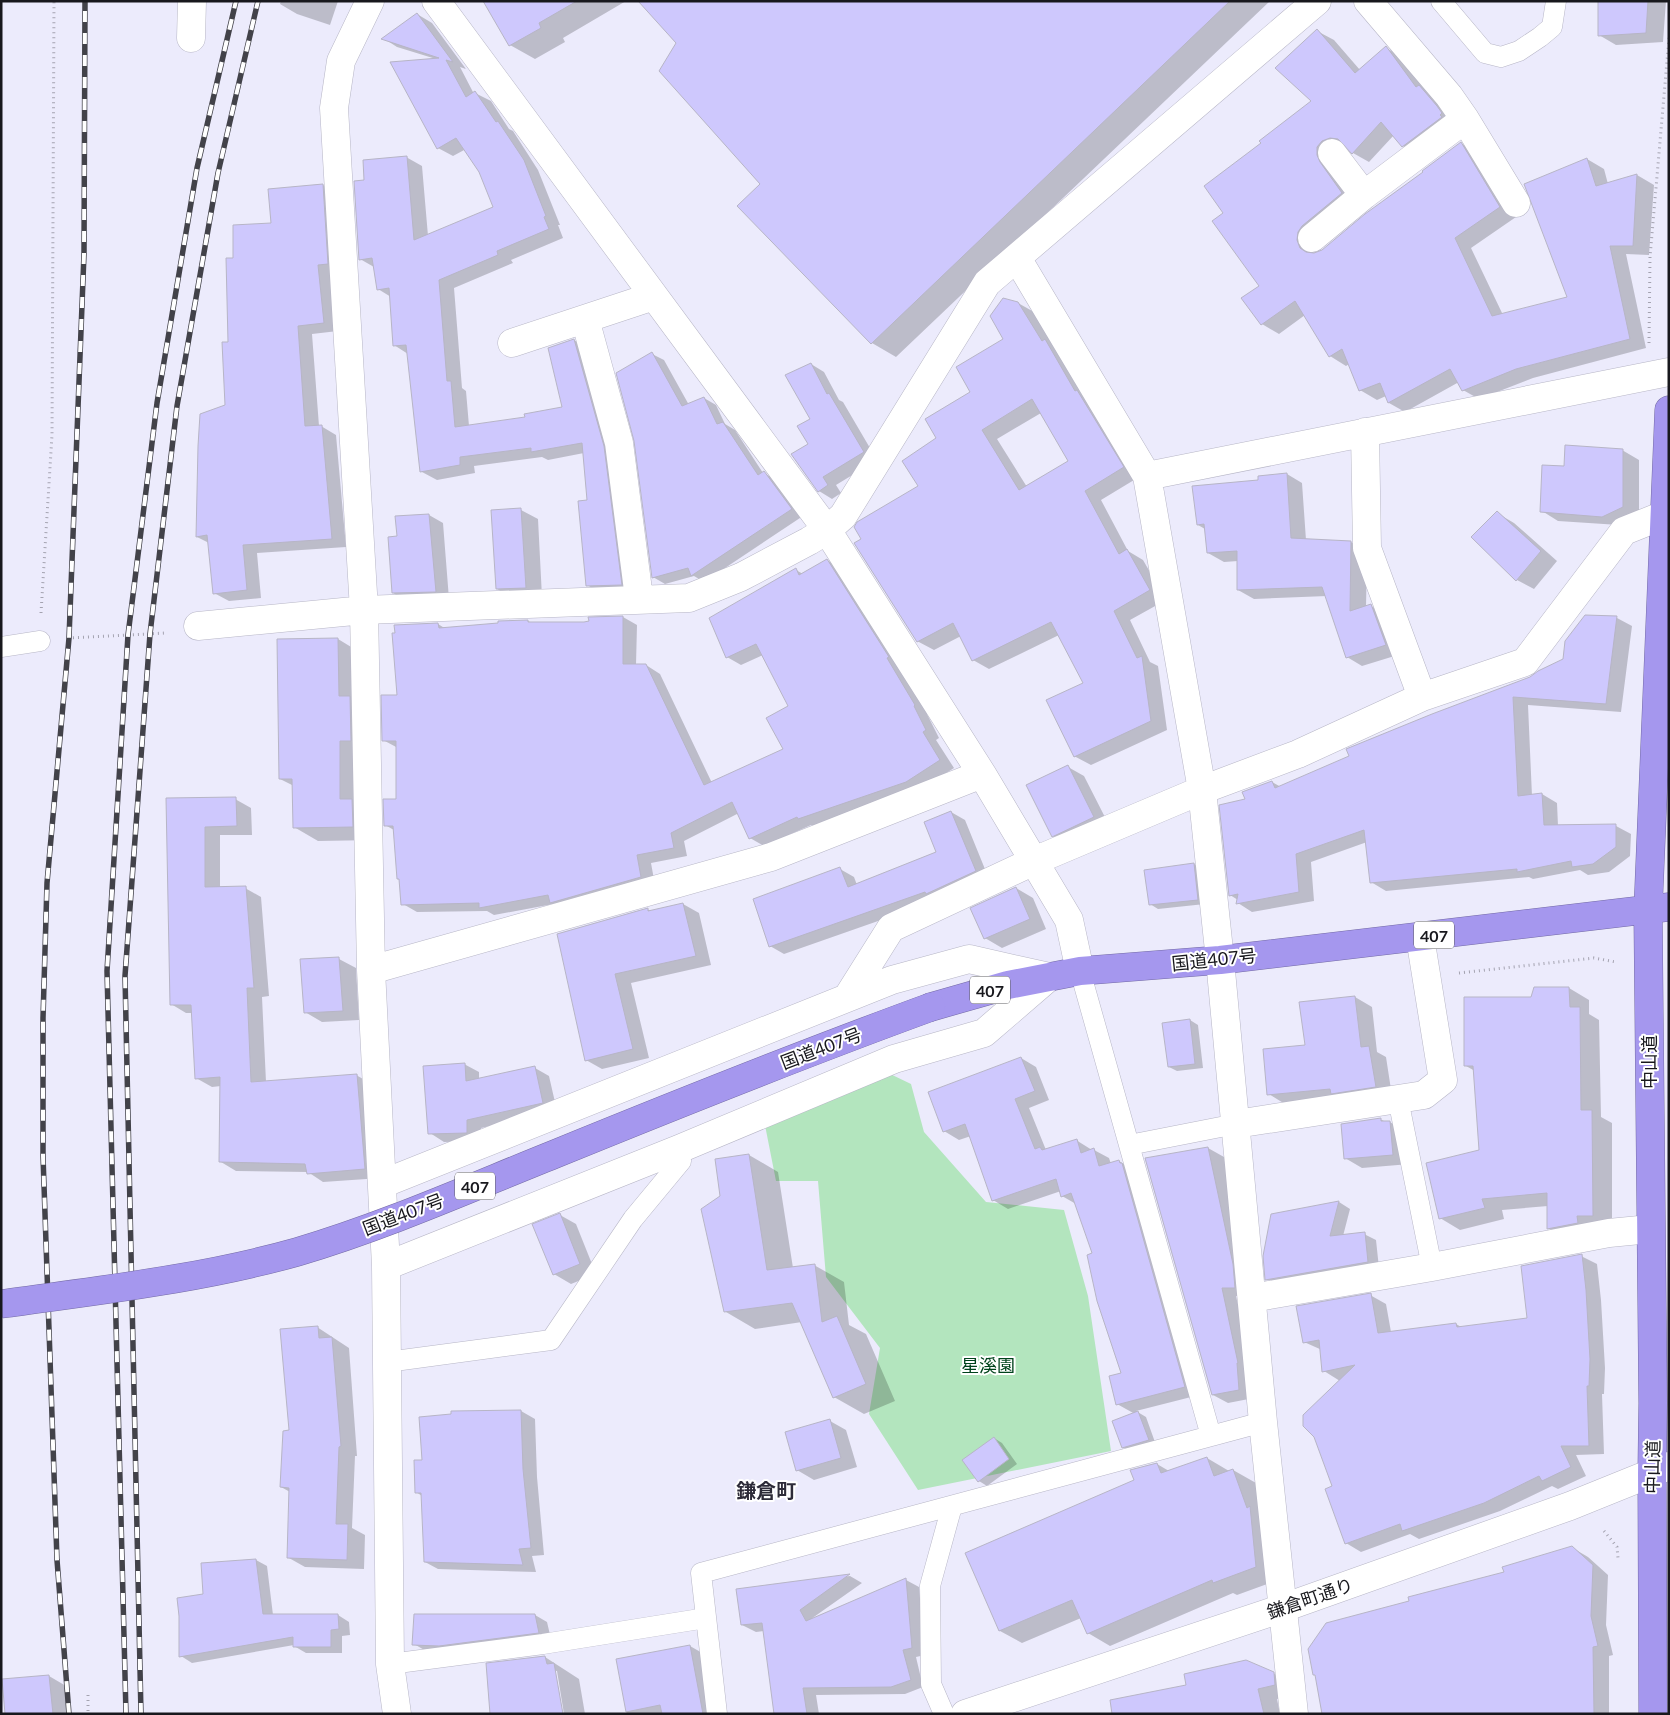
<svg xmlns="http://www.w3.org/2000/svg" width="1670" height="1715" viewBox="0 0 1670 1715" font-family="Lato,'Noto Sans JP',sans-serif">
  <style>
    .green { fill: #b3e5be }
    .shadow { fill: #0003; fill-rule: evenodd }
    .building { fill: #cec8fd; stroke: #b7b5c6; fill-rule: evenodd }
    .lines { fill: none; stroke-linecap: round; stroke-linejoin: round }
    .lane-casing { stroke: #b7b6c6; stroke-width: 21 }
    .street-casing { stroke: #b7b6c6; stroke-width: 29 }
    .secondary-casing { stroke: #b7b6c6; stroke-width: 29 }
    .highway-casing { stroke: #746ba5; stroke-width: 29 }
    .path { stroke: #a4a3b0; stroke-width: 3; stroke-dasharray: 1 4; stroke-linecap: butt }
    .lane { stroke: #fff; stroke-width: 20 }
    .street { stroke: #fff; stroke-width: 28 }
    .secondary { stroke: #fff; stroke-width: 28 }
    .highway { stroke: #a597ee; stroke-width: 28 }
    .rail-casing { stroke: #424249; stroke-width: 5.5 }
    .rail { stroke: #fff; stroke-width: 4; stroke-dasharray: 11; stroke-linecap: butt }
    .highway-bridge-casing { stroke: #746ba5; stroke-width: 29; stroke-linecap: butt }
    .highway-bridge { stroke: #a597ee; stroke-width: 28 }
    .labels { text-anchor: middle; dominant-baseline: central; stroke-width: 4; stroke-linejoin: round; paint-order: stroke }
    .shield { fill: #fff; stroke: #5d5d61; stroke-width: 1 }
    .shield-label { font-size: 16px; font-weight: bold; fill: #18181d }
    .street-label { font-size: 18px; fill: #18181d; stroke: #fff }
    .park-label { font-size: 18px; fill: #00431c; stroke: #fff }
    .quarter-label { font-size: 20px; font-weight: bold; fill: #2d2b38; stroke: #fff }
  </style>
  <rect width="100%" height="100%" fill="#ecebfc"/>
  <path class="green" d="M884,1071L911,1084L924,1132L986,1202L1064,1210L1088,1296L1111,1451L918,1490L869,1414L880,1348L826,1277L818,1181H776L761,1105Z"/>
  <path class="shadow" d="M281,1H338L330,25L297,14L280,4Z
    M485,1H626L563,38L565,42L535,59L510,45Z
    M640,1H1270L896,357L872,343L762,184L677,43Z
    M1600,1H1666L1663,42L1616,45L1599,35Z
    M417,14L432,23L466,69L460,67L474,94L475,93L491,101L509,129L513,131L538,170L560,225H558L563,238L511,260L513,263L454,288L462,388L466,391L469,426L526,418L564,408L574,340L589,349L636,593L602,594L587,585L588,501L584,453L548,460L542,457L474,466L475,473L437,480L422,472L408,354L394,345L391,297L378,289L374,267L360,259L366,181L406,157L422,166L428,236L494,208L480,171L466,149L453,156L438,148L436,59L397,47L383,38Z
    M1317,31L1334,40L1360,70L1386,48L1403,57L1453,116L1419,156L1403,146L1394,135L1369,162L1353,153L1347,147L1339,150L1358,203L1314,242L1313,252L1315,255L1323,251L1461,143L1477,153L1516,217L1471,248L1503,315L1569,298L1587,159L1604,169L1608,184L1637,175L1654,185L1649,255L1626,254L1646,348L1533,378L1479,399L1463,390L1459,382L1405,412L1389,403L1386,396L1377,400L1360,390L1349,364L1346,366L1330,356L1305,315L1279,334L1262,324L1260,287L1225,213L1263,143L1313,101Z
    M323,185L337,193L338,331L312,334L319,426H321L336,435L346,547L257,553L261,598L229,601L214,593L209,543L197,537L226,405L235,259L272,225Z
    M1018,303L1034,312L1139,477L1101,500L1128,551L1143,560L1166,600L1130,620L1150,662L1158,666L1167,730L1091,765L1074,756L1085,684L1059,635L989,669L973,660L961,636L934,650L917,641L863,539L920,486L938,438L972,392L1005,340ZM1041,413L1070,461L1027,487L997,439Z
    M652,354L664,360L689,405L704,398L716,405L725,424L735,430L763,473L776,479L803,516L704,582L694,576L665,584L653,577Z
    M811,364L824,372L839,400L843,402L877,460L836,485L841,493L832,499L819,491L809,445L811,419Z
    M1622,450L1639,460V517L1619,525L1558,521L1542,511L1566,468Z
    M1287,474L1302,483L1306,540L1351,542L1367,552L1366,608L1371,606L1387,615L1401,654L1362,666L1347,657L1327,596L1254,599L1238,590V561L1224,562L1208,553L1205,529L1198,525L1260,481Z
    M521,510L538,519L542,597L514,598L497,589Z
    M1497,513L1514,523L1557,561L1534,589L1517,580Z
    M429,515L443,523L449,599L407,601L393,593L398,537Z
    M827,560L841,568L928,713L927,714L939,738L936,740L954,768L920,790L813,826L811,825L764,846L750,838L739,813L684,841L687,856L651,863L655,885L494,915L487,911L417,912L403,904L400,880L398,879L394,830L385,825L397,800L398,748L383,740L398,696L438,624L446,629L528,621L532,623L590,622V619L623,617L637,625L636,665H646L660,674L712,783L785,750L790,707L763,655L741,665L727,657L796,570L803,574Z
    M1586,616L1617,618L1632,626L1621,712L1528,705L1532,796L1542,794L1557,803L1558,826H1616L1631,834L1630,856L1609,872L1588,875L1580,870L1533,879L1529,877L1386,891L1371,882L1367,842L1311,862L1314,901L1252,912L1238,903V900L1230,895L1246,800L1272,782L1281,787L1531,678L1564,660Z
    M338,639L361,653L376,840L318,841L294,827V786L280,779Z
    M1068,767L1084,776L1110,827L1069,845L1053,836Z
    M167,799H235L251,808L252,835H220V888H245L261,897L269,996L262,997L266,1082L356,1075L372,1084L381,1178L323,1182L308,1172L236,1171L221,1162V1086L212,1087L196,1078L192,1013H186L171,1004Z
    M951,812L965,820L989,879L938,900L784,954L770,946L840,869L854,877L857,885L938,853Z
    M1194,864L1202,869L1205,904L1158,909L1150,904Z
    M1016,888L1033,898L1046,929L1002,948L985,938Z
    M683,904L699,913L711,965L631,983L649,1058L602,1069L586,1060L577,1022L647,909L651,911Z
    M339,959L356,968L359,1020L322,1022L305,1012L302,960Z
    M1569,988L1589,1000V1014L1599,1020L1601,1117L1612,1123V1227L1568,1240L1548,1228V1206L1502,1210L1504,1219L1460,1230L1440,1218L1480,1151L1475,1071L1466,1066L1532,998L1535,989Z
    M1355,997L1372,1007L1377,1052L1386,1057L1392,1096L1285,1104L1269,1094L1306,1046L1301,1003Z
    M1190,1020L1198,1025L1203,1068L1177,1071L1169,1067Z
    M1021,1058L1036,1067L1049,1100L1029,1108L1046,1150L1076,1140L1092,1150H1094L1109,1158L1111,1164L1119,1161L1134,1170L1199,1395L1136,1411L1146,1417L1156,1445L1131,1451L1123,1447L1135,1414L1117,1404L1123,1374L1094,1254L1076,1204L1062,1196L1061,1191L1008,1209L993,1200L971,1136L959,1140L944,1131Z
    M464,1064L479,1072V1079L535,1068L549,1076L557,1111L481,1128L482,1141L444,1142L430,1133Z
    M1380,1119L1386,1122H1390L1406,1132L1410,1164L1362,1168L1345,1158Z
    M1208,1148L1224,1157L1248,1273L1250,1296H1236L1253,1371L1254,1398L1228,1403L1213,1395Z
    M749,1155L778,1172L793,1268L814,1265L844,1282L849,1325L866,1334L895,1401L864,1414L834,1397L802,1322L755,1329L726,1312L721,1196Z
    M1339,1202L1350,1209L1343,1236L1364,1234L1376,1240L1379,1268L1278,1286L1267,1279L1272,1215Z
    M560,1215L576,1224L596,1274L571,1284L554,1274Z
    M1581,1256L1597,1264L1601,1300L1605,1368L1604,1394H1602L1604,1454L1576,1455L1586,1476L1558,1489L1552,1486L1500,1511L1419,1539L1410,1534L1361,1552L1346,1543L1334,1487L1340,1381L1324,1371L1322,1350L1304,1342L1370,1295L1386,1304L1391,1332L1456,1324L1463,1328L1529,1319Z
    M317,1327L349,1348L357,1456H355L352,1528L365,1535L364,1569L305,1567L289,1558L290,1492L281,1487L291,1432Z
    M521,1411L535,1419L537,1477L544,1555L532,1556L536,1572L438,1569L425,1562L422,1496L416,1492L424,1461Z
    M830,1421L846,1430L857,1467L814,1480L797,1470Z
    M994,1438L1002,1443L1017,1464L987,1486L979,1481Z
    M1207,1458L1229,1471L1233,1470L1256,1483L1267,1517L1278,1580L1237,1595L1233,1593L1110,1646L1088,1633L1081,1618L1022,1643L1000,1631L966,1554L1135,1481L1157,1464L1169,1471Z
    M1571,1547L1588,1557L1608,1575L1606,1625L1613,1655L1609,1656V1714H1322L1316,1676L1410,1602L1505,1573Z
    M256,1560L267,1566L273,1615H338L349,1622L350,1635L342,1636V1653H306L294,1646V1645L192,1663L181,1656L205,1595Z
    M850,1576L862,1583L811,1619L906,1580L919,1587L925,1655L916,1657L923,1687L905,1694L816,1695L819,1714H775L764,1631L756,1632L742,1625L738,1590Z
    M535,1615L547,1622L551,1639L426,1651L414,1644Z
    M690,1646L704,1654L715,1714H627L617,1660Z
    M545,1657L579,1679L585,1714H564L557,1671L488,1664Z
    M1273,1673L1293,1684L1294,1695L1277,1699L1280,1714H1132Z
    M49,1676L66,1686L69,1714H6Z"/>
  <path class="building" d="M483,1H577L539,23L541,28L509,46Z
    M638,1H1230L871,344L737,206L760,184L659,71L676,43Z
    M1598,1H1648L1646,33L1598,36Z
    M417,13L453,62L446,60L466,97L475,91L496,122L498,121L524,160L546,216L544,217L549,229L497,251L498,255L439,280L447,381H451L455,427L525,417L524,414L562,407L548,348L574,339L604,446L622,585L586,586L578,501L587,500L582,443L531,452V448L460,457V465L420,472L406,345L393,346L389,288L377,290L372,258L359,260L354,181L364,180L363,160L407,156L414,240L493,207L479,172L456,138L437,149L390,62L439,58L381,39Z
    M1317,29L1355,73L1386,46L1416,87L1419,85L1437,106L1442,113L1440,115L1442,117L1402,147L1381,122L1352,154L1338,139L1330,138L1322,141L1317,147V155L1320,162L1342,193L1302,226L1298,232L1297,240L1300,248L1306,252L1314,253L1322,250L1365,214L1423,172L1422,171L1461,142L1500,207L1455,238L1492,316L1567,297L1524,184L1587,158L1596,186L1637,174L1633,246H1610L1630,339L1516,369L1462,391L1450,369L1388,403L1380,383L1359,391L1342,349L1329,357L1295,301L1261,325L1241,298L1259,286L1212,221L1223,213L1204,186L1261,143L1259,141L1311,101L1275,68Z
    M323,184L328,264L318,265L324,323L298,326L305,426L322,425L332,539L243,545L247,590L213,594L207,535L196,537L198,446L200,414L225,405L222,342H228L226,258H233V225L271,223L268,189Z
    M1003,298L1018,302L1042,341L1045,339L1075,391L1077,390L1124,467L1085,491L1119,554L1127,549L1150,590L1114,611L1137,658L1142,656L1151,721L1074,757L1046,700L1083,683L1051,622L972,661L953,623L917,642L854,543L861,539L854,527L857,522L918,486L902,461L936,438L925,419L970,392L956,367L1003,339L990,316ZM1032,399L1068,461L1019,490L982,430Z
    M652,352L682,406L704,397L717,424L723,422L758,475L764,471L792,509L691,576L688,568L652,578L634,441L616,373Z
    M811,363L827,394L829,393L864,452L823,477L828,485L818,492L791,454L808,444L797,426L810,419L785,375Z
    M1565,445L1623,449V507L1602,517L1540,512L1542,465L1564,466Z
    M1287,473L1291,538L1351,541L1350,611L1371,604L1386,645L1346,658L1322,587L1237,590V551L1207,553L1204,524L1197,525L1192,486L1258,480V476Z
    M521,508L526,588L496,589L491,510Z
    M1497,511L1541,551L1516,581L1471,537Z
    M429,514L436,592L392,593L388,537L397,536L395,516Z
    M827,559L889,657L887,658L915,705L914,706L926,730L923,732L940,760L906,782L798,819L797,817L749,839L732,802L671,833L674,848L637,855L641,877L550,903L548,895L479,908V903L401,905L399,879H397L393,826H384L383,799H396V741H382L381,695H397L392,633H395L394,625L438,623L439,628L498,623V621L528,620V622H584L589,621L588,617L623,616V664H646L704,785L783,749L766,718L788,706L756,644L726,658L709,618L796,568L799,575Z
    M1585,615L1617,616L1606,704L1513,697L1518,796L1542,793L1544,825L1616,824V847L1593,864L1572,867L1571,861L1517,872V869L1370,883L1364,830L1296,854L1299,892L1236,904L1238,894L1229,896L1219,805L1245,799L1242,792L1272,781L1275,788L1349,756L1346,749L1432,714L1530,677L1538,671L1563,659L1565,641Z
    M338,638L339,696H350L351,741H340V799H352L353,827L293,828L292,779H279L277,639Z
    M1068,765L1094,817L1052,837L1026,785Z
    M236,797L237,826L205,827V887L246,886L254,988H247L251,1082L357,1074L365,1169L307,1174L305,1164L219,1162L220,1077L195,1079L191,1005H170L166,798Z
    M951,811L976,871L926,894L925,892L769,947L753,899L840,867L848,887L936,852L924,822Z
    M1194,863L1198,900L1149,905L1144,870Z
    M1016,887L1030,919L984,939L970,908Z
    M683,903L696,956L615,974L633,1049L585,1061L557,934L648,908V911Z
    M339,957L343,1011L304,1013L300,959Z
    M1534,987H1569L1570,1007H1580L1581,1110H1592L1593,1216H1577L1578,1223L1547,1229V1193L1482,1199L1485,1208L1439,1219L1426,1163L1479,1150L1473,1066H1464V997H1531Z
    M1355,996L1361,1047L1369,1046L1376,1087L1331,1094L1330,1089L1267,1095L1263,1049L1305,1045L1299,1002Z
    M1190,1019L1195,1064L1168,1067L1162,1023Z
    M1021,1057L1035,1091L1015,1099L1035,1149L1040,1147L1042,1150L1077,1139L1081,1153L1094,1148L1099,1166L1119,1160L1120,1163H1122L1185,1387L1116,1405L1109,1376L1121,1373L1097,1301L1087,1255L1092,1253L1071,1193L1061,1197L1056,1179L992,1201L965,1124L943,1132L928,1092Z
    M465,1063L466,1081L535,1066L543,1103L467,1120V1133L428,1134L423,1066Z
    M1381,1118V1121H1390L1393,1155L1344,1159L1341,1124Z
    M1208,1147L1233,1264L1235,1288H1222L1238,1363H1237L1239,1390L1212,1395L1145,1158Z
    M749,1154L767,1270L815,1264L822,1322L837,1316L866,1384L833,1398L792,1303L724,1312L701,1209L720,1196L715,1159Z
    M1339,1201L1330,1236L1365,1232L1368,1262L1265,1280L1263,1256L1271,1214Z
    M560,1213L580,1264L553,1275L532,1224Z
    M1582,1254L1586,1290L1590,1359L1589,1386H1587L1589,1446H1561L1571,1467L1542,1481L1539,1476L1484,1503L1402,1531L1400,1524L1345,1544L1325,1489L1332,1486L1314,1437L1303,1426V1415L1355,1365L1322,1372L1319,1340L1303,1343L1296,1306L1371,1293L1378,1333L1456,1323L1457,1327L1527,1318L1521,1266Z
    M318,1326L319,1338L332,1337L341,1446L339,1447L336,1524H348L347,1560L287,1558L289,1488L280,1487L283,1431L289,1430L280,1329Z
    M521,1410L523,1469L531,1548L519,1549L523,1565L424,1562L421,1493H415L414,1460H422L419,1417L451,1414V1411Z
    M1138,1411L1149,1440L1122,1448L1112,1421Z
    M830,1419L841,1458L796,1471L785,1432Z
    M994,1437L1009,1459L978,1482L962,1460Z
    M1207,1457L1214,1476L1233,1469L1247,1508L1250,1506L1256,1567L1213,1583L1212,1580L1087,1634L1072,1600L999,1631L965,1553L1134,1480L1130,1470L1157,1463L1161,1473Z
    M1572,1546L1593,1565L1591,1616L1598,1646L1593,1647L1594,1714H1322L1315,1675H1313L1308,1649L1326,1623L1409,1601L1408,1597L1504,1572L1502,1567Z
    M256,1559L263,1614H338L339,1629L331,1630V1647H293V1637L179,1657V1616L177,1598L203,1594L201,1563Z
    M850,1574L800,1610L806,1621L906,1578L912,1648L903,1650L911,1680L891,1687L803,1688L807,1714H774L762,1623L741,1625L736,1589Z
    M414,1614H535L539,1633L439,1646L412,1645Z
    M690,1645L703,1714H662L660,1705L626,1712L616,1659Z
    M545,1656L547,1664L554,1663L563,1714H490L486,1663Z
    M1246,1660L1274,1672L1275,1685L1258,1689L1264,1714H1112L1110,1700L1186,1685L1184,1674Z
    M49,1675L53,1714H5L2,1679Z"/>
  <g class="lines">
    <g class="lane-casing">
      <path id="lane" d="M1441,1L1485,53L1501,57L1519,51L1540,37L1552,27L1556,1
        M1,647L40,641
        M1080,971L1211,1436L1263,1422
        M1398,1099L1432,1267
        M1129,1145L1236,1124
        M387,1362L551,1340L633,1219L681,1161L679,1149
        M390,1664L543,1644L706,1618
        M717,1714L701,1573L1211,1436
        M944,1714L931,1684L930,1586L952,1506"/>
    </g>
    <g class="street-casing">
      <path id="street" d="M370,1L341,61L334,108L364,610L371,970L386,1266L390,1664L397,1714
        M436,1L827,530L982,774L1069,920L1080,971
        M1368,1L1449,96L1465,119L1516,203
        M191,38L192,1
        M1332,153L1364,195
        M1312,238L1364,195L1465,119
        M1017,258L1147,476L1202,790L1220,960L1263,1422L1294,1714
        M585,319L619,443L639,598
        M512,343L654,296
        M1365,432L1367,548L1422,697
        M1147,476L1669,372
        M198,626L364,610L689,598L741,577L809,541L827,530L843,516L987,283L1317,1
        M371,970L771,857L982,774
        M847,998L891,928L1034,861L1202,790L1298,754L1422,697L1525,662L1624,531L1664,515
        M1236,1124L1424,1095L1443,1080L1420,937
        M382,1184L892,980L969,959L1049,977
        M386,1266L679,1149L894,1059L984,1033L1049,977
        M1252,1298L1432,1267L1609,1233L1650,1229"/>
    </g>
    <g class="secondary-casing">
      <path id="secondary" d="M965,1714L1283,1608L1570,1506L1669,1466"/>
    </g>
    <g class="highway-casing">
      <path id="highway" d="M931,1007L1008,985L1080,971L1220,960L1669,907
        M1653,1714L1652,1473L1653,1403L1648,911L1669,410"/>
    </g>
    <path class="path" d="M1649,343L1650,257L1669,38
      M41,613L52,435L54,1
      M68,638L166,633
      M1459,973L1594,958L1616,962
      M1604,1531L1617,1547L1618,1558
      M88,1695V1714"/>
    <use href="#lane" class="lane"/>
    <use href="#street" class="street"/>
    <use href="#secondary" class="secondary"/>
    <use href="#highway" class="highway"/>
    <g class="rail-casing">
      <path id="rail" d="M69,1714L57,1560L43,1156V1018L47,883L69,638L84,254L85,1
        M126,1714L107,971L128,635L157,403L197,168L236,1
        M141,1714L125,976L150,634L177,406L218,173L258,1"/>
    </g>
    <use href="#rail" class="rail"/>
    <g class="highway-bridge-casing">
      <path id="highway-bridge" d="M1,1304C100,1290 201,1279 297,1252C385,1226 470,1188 555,1154C680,1103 805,1053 931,1007"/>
    </g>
    <use href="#highway-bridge" class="highway-bridge"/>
  </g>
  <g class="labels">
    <g class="shield">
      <rect x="1414" y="921.5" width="40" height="27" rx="4"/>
      <rect x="970" y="976.5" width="40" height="27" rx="4"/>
      <rect x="455" y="1172.5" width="40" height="27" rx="4"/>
    </g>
    <g class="shield-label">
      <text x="1434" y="935">407</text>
      <text x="990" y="990">407</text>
      <text x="475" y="1186">407</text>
    </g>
    <g class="street-label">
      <text transform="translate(1214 959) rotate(-6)">国道407号</text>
      <text transform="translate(821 1048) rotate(-21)">国道407号</text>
      <text transform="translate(1649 1062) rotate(-90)">中山道</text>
      <text transform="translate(403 1214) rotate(-21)">国道407号</text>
      <text transform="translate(1652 1467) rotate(-89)">中山道</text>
      <text transform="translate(1310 1598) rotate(-19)">鎌倉町通り</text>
    </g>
    <g class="park-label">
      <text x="988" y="1365">星溪園</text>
    </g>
    <g class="quarter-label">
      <text x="766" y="1490">鎌倉町</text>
    </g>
  </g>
  <rect width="1670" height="1715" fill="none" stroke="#18181d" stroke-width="5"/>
</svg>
